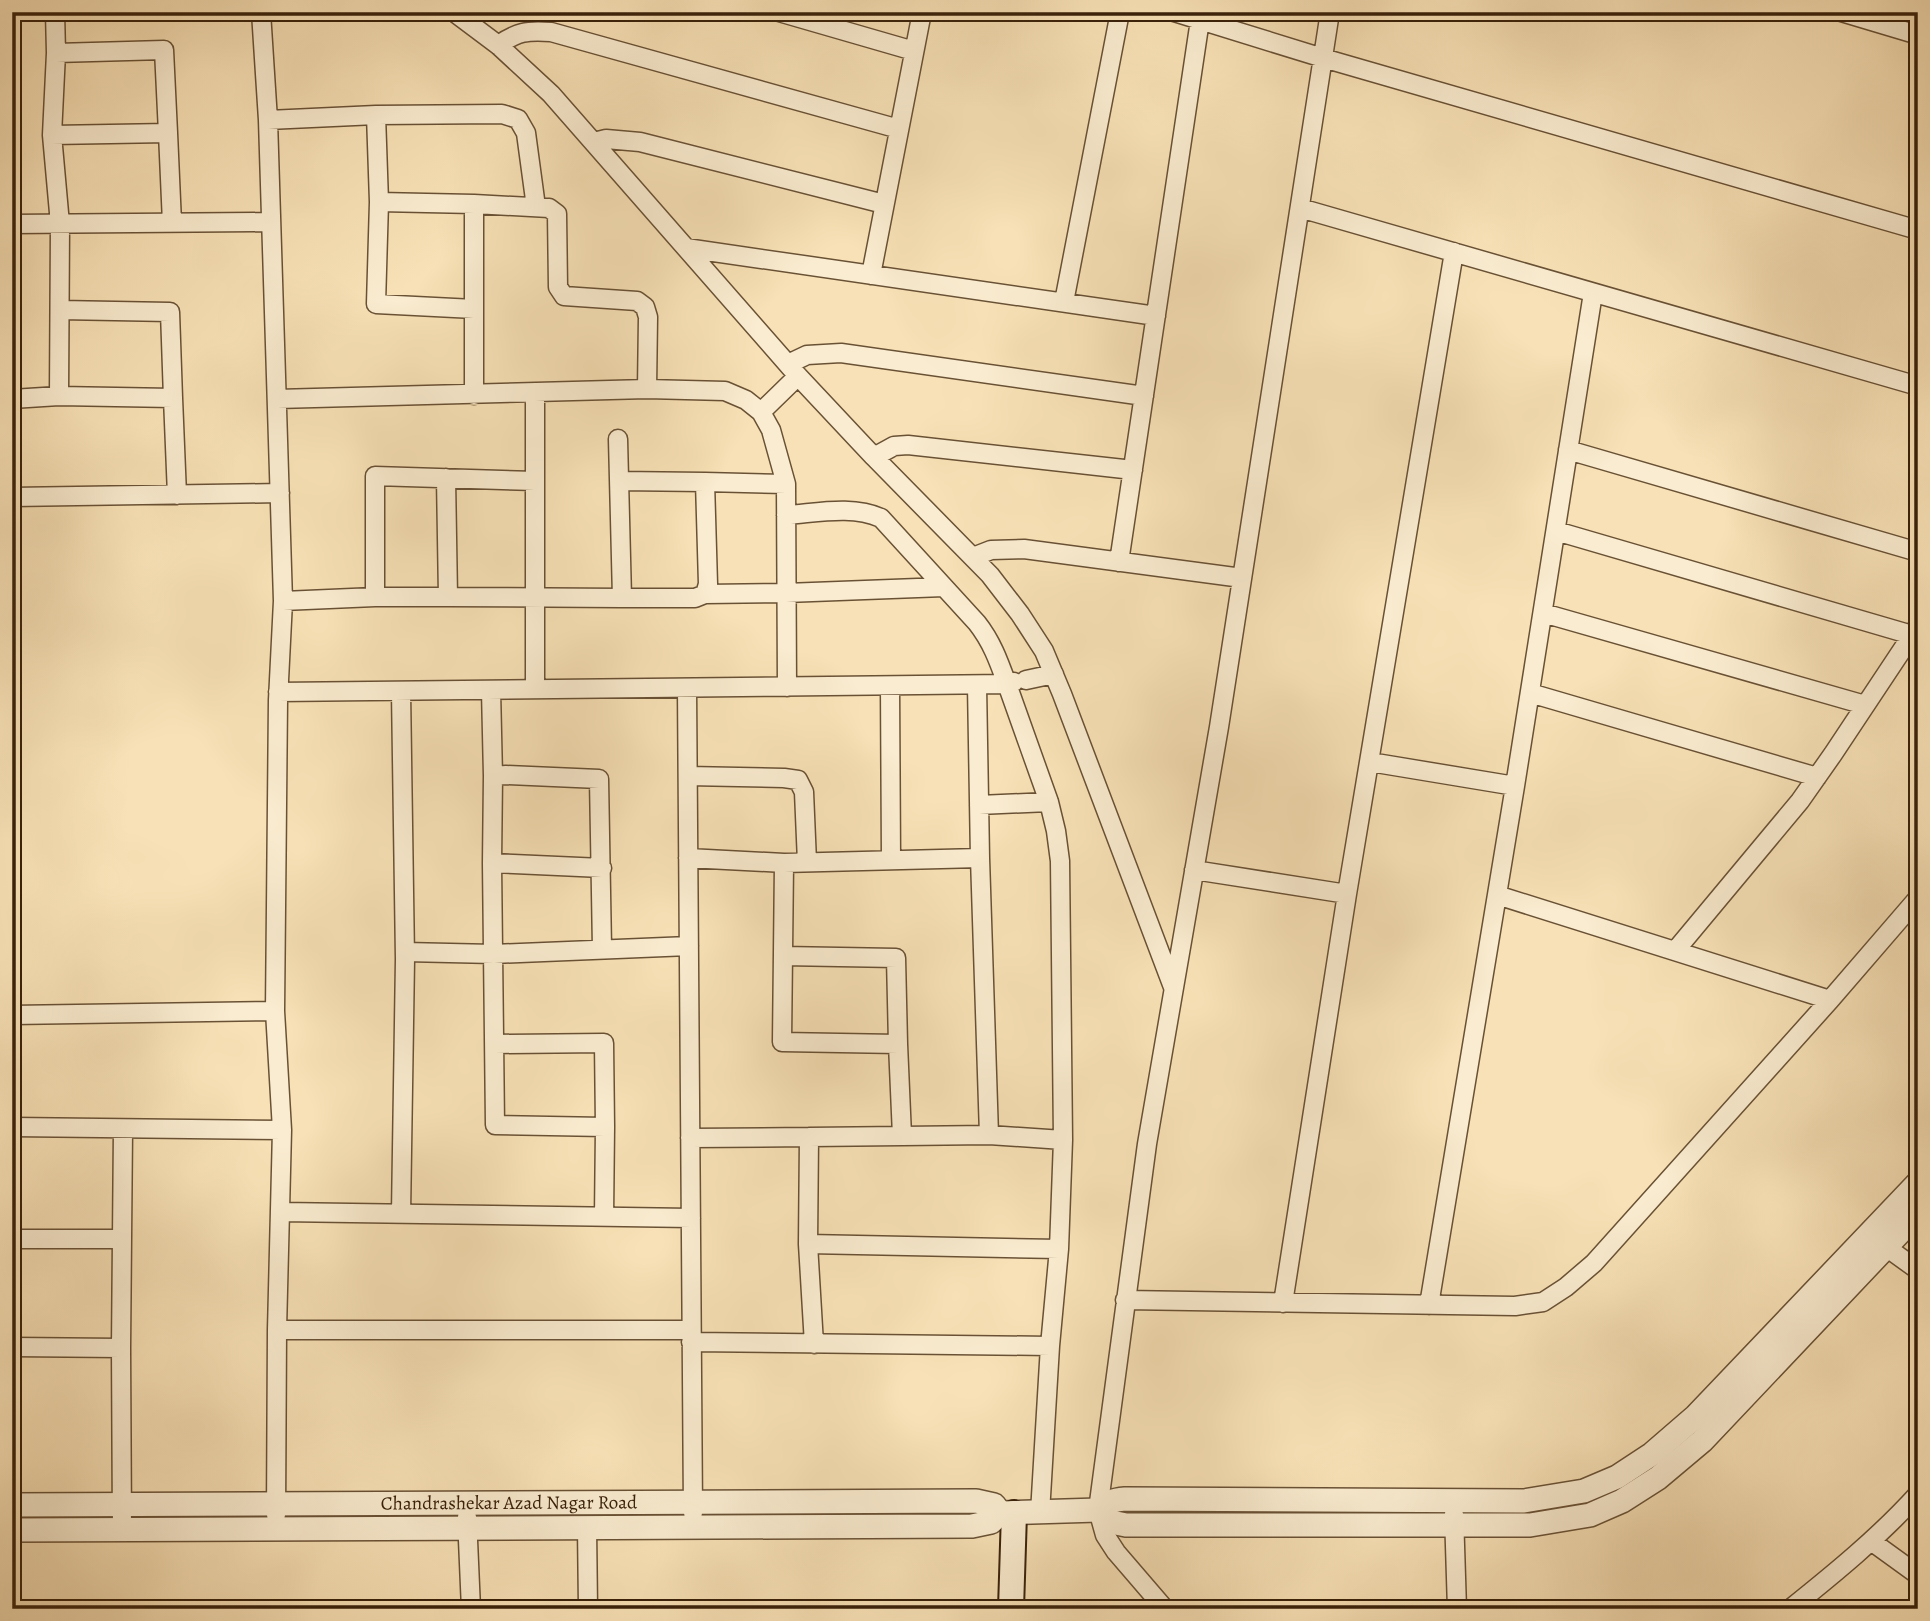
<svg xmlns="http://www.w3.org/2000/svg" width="1930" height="1621" viewBox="0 0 1930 1621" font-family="Alegreya,serif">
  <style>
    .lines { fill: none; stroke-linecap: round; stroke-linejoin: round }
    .minor-casing { stroke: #695135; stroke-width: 21 }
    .tertiary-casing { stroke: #695135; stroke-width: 26 }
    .secondary-casing { stroke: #39210a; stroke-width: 28 }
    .minor { stroke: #faecd0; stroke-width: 18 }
    .tertiary { stroke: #faecd0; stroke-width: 23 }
    .secondary { stroke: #faecd0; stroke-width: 24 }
    .labels { text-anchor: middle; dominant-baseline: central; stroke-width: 7; stroke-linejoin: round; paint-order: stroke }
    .street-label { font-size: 19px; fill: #39210a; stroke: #faecd0 }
  </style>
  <rect width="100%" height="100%" fill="#f8e1b6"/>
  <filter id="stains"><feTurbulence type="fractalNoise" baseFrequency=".00286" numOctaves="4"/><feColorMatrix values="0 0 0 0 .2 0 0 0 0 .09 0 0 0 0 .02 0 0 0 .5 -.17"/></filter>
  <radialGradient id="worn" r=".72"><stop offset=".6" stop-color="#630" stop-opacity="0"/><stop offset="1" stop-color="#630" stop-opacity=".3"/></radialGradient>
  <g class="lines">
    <g class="minor-casing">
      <path id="minor" d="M55,12L56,53
        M261,12L268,120L283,601L278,700L275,1011L282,1130L277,1330L276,1515
        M454,12L498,45L551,94L798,376L874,457L990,575L1020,614L1044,651L1062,694L1173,987
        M779,12L914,51
        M1174,12L1323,58L1918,230
        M1841,12L1918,35
        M498,45C518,32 526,30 551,32L899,129
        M376,115L379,202
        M268,120L376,115L502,114L518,119L526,133L536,207
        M168,133L164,50L56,53L52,135L168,133L172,223
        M52,135L60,224L59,396L173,398L177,495
        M594,142L606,139L640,142L884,204
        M474,204L549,208L557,214L558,287L564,296L637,301L645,307L648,317L647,389
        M1300,208L1918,386
        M12,224L271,222
        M686,248L1156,316
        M871,275L922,12
        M1064,302L1120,12
        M474,309L376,304L379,202L474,204V395
        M60,310L170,312L173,398
        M788,364L807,355L841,353L1144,396
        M12,399L59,396
        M277,399L647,389L725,391L746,400L761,412L771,430L786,484
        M761,412L798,376
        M618,439L622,598H695L705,594L708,584L705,482L786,484L787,687
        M1568,450L1918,552
        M874,457L894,446L908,445L1133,470
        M619,481L705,482
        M12,497L280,493
        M786,515C817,513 852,505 881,518L977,623C992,642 999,662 1007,684L1014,682
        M1556,531L1912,635
        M973,557L991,550L1024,549L1242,578
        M1119,562L1200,20
        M705,594L786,593L944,587
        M375,597H448L446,478
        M448,597L622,598
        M283,601L375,597V476L535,481
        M1543,613L1865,705
        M1026,680L1054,674
        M977,685L980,858
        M890,686L891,860
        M687,688L693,1513
        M535,689V393
        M491,690L493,776
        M278,692L1007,684L1049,802L1056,831L1060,861L1063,1140L1059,1249L1050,1346L1040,1513
        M1530,693L1817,777
        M1370,762L1515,786
        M688,776L784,778L798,780L804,792L807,862
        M979,805L1049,802
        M688,858L784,863
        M492,863L495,1125L605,1127L604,1217
        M602,868L492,863L493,776L506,775L599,779L602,949
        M1194,870L1347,894
        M1497,895L1830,1000
        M1675,951L1800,801L1833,754L1918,626
        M405,952L494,954L689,946
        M783,956L896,958L898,1044
        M12,1015L275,1011
        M495,1044L604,1043L605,1127
        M12,1127L282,1130
        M989,1135L1063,1140
        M809,1137L902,1136L898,1044L782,1042L784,863L980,858L989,1135L902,1136
        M690,1138L809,1137L808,1244L814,1344
        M281,1212L691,1218
        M401,1214L405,959L401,691
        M12,1239H122
        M808,1244L1059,1249
        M1886,1247L1918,1270
        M1125,1300L1515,1306L1543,1302L1566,1287L1594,1263L1830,1000L1918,898
        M1283,1303L1347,894L1454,252
        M1429,1305L1515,786L1593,293
        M277,1330H691
        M691,1342L1050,1346
        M12,1347L121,1348
        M1454,1514L1457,1609
        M467,1517L471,1609
        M587,1527L588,1609
        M122,1530L121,1348L123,1129
        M1871,1541L1918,1575
        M1165,1609L1116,1552L1105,1535L1098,1510L1147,1144L1219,727L1330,12
        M1790,1609C1835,1573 1879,1537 1918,1494"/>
    </g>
    <g class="tertiary-casing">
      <g id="tertiary">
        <path id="s1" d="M12,1505L976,1501L994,1505L1000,1513"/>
        <path d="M1098,1510C1107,1502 1114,1500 1125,1499L1524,1501L1584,1491L1617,1477L1652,1454L1696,1416L1918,1183"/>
        <path d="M1098,1510L1111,1522L1126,1525H1530L1590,1515L1622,1501L1658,1478L1702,1441L1918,1213"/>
        <path d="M12,1530L972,1526L991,1522L1000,1513L1098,1510"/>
      </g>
    </g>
    <g class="secondary-casing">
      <path id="secondary" d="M1011,1609L1014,1513"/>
    </g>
    <use href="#minor" class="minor"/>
    <use href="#tertiary" class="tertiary"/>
    <use href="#secondary" class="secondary"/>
  </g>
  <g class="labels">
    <g class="street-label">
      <text stroke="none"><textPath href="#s1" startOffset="497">Chandrashekar Azad Nagar Road</textPath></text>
    </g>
  </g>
  <rect width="1930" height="1621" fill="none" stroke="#f8e1b6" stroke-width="42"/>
  <rect x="14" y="14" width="1902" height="1593" fill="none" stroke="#39210a" stroke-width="3.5"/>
  <rect x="21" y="21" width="1888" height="1579" fill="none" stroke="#39210a" stroke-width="2"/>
  <rect width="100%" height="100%" filter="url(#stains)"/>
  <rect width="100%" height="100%" fill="url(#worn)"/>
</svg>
